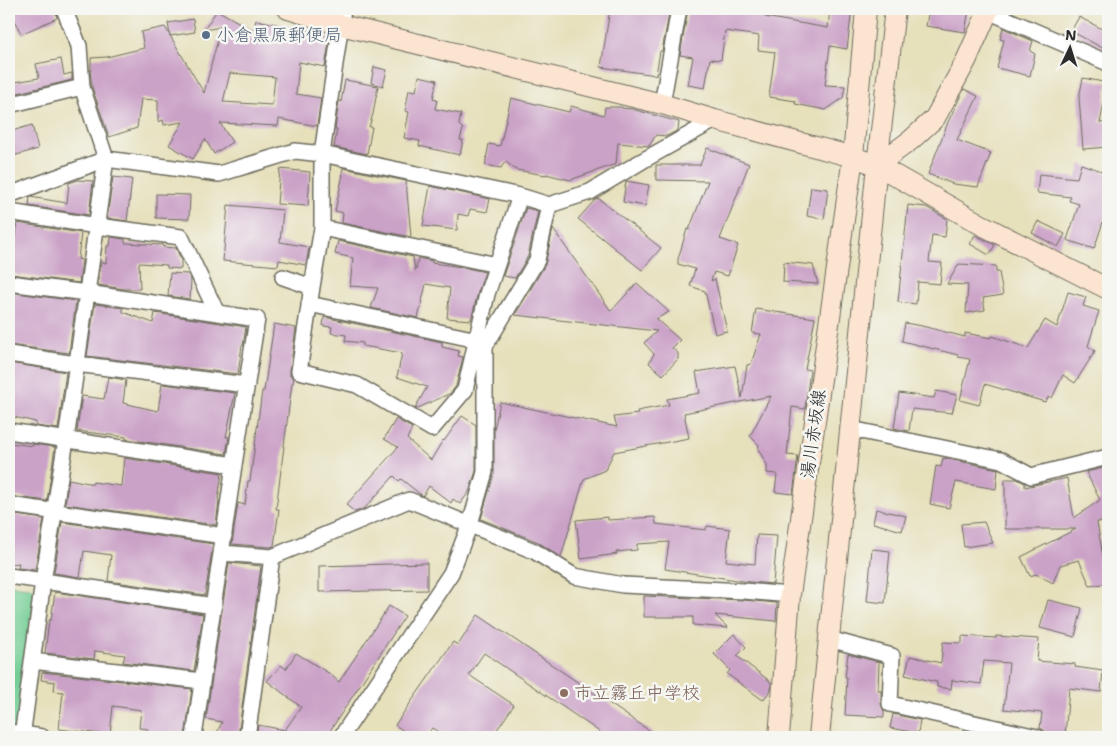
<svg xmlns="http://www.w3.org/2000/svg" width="1117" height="746" viewBox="0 0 1117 746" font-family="'Shantell Sans','Klee One',sans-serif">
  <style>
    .green { fill: #74ce95; stroke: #507c60 }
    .building { fill: #caa1c7; fill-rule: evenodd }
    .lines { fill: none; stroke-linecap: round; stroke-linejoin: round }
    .street-casing { stroke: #6c6a5d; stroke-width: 18 }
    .secondary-casing { stroke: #6c6a5d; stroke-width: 22 }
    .street { stroke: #fff; stroke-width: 15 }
    .secondary { stroke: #fce5d0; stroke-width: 20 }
    .service-dot { fill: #5c6f8a; stroke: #f6f6f2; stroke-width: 2 }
    .education-dot { fill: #8d6e63; stroke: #f6f6f2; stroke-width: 2 }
    .labels { text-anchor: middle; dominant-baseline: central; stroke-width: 5; stroke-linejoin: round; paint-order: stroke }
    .service-label { font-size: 18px; fill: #4e5e75; stroke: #f6f6f2; text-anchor: start }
    .street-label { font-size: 18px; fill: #2b2b2b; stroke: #f6f6f2 }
    .education-label { font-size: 18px; fill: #785e54; stroke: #f6f6f2; text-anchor: start }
  </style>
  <rect width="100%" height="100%" fill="#f6f6f2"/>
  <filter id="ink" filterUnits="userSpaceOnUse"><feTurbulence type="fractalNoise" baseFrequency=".02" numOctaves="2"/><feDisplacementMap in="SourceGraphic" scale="10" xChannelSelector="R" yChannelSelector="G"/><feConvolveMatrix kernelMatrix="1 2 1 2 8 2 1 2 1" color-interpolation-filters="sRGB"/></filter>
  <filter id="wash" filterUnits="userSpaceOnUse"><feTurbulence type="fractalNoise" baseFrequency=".0096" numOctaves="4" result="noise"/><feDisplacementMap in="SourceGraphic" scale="20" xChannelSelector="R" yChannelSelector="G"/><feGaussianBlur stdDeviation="1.12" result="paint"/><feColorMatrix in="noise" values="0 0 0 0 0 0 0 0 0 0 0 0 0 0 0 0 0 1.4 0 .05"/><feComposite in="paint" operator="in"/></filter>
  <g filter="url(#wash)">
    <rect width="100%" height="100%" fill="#e6e0bb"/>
    <path class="green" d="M9,585L30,587L33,589L35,591L17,727L9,729Z"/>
    <g id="blocks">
      <path class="building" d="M9,9H55L57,18L21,34Z
        M610,9H670L662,51H660L656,75L601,67Z
        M688,9H766L765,17L828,28L830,9H852L847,49L830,46L825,85L845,86L843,98L826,110L795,104L796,101L769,97L775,52L758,50L759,36L725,31L721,60L710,59L705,88L688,85L693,57L680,55Z
        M929,9H969L965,32L926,26Z
        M217,10L254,31L256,20L311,31L310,33L330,37L325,67L299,62L296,94L321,98L317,126L279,119L278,126L220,123L232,142L214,154L205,139L193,159L169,145L183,122L164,125L163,120L158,122V100L141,99L137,128L109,137L92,87L90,70H91V58L107,57L144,48L141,32L165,27L204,93L221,27L204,30ZM230,73L275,77L272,105L223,102Z
        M1079,17L1108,32V51L1071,31Z
        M193,19L195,32L170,36L168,23Z
        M1003,28L1033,41L1030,51L1035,54L1030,76L997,68L1004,40L1000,39Z
        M61,59L64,75L72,73V80L9,95V83L39,78L36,64Z
        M374,67L387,70L383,86L371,83Z
        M419,76L437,80L433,99L437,100L435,109L461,114L459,125L463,129L460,140H463L460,155L419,146L420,141L404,138L409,112L405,111L409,90L416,91Z
        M1083,78L1108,83L1100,123L1108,122V147L1083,149L1079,98Z
        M345,80L378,86L373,114L369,127H372L367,154L334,147L337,129H335L339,101L341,102Z
        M964,89L978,96L957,140L991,153L978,187L953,184L928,174L948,122Z
        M511,98L569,112L571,106L604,115L605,107H622V108L632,109L679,122L678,130L667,136L656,135L649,146L618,143L616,164L570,180L546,174V175L516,170L506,162L502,166L501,168L485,165L489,144L500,146Z
        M32,125L38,149L9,157V132Z
        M707,148L749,164L720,239L738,245L728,276L714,272L711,281L715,279L727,331L715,334L705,291L690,286L695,269L678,264V259L687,229L689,230L708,181L656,180V165H700Z
        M1081,164L1108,173V207L1094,249L1067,240L1079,204L1069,201L1071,197L1037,193L1039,174L1077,178Z
        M343,168L406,181L411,237L342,223L343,213L335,211L343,174H342Z
        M280,169L310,172L308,206L277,204Z
        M113,177L132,179L127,221L107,218Z
        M78,180L93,181L89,215L29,206L30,197L67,203L69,183Z
        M626,181L649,185L645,206L623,202Z
        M430,186L490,199L487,212L470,209L468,216L458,214L457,230L423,226Z
        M811,187L828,189L824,219L807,216Z
        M156,194L190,195L189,219L156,218Z
        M598,198L661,248L642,270L578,219L594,201Z
        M228,205L283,210L280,242L309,247L306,265L279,260L278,266L223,261Z
        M908,205L926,207L947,219L945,237L932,235L929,262L942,263L940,284L918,282L916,304L898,302Z
        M526,208L538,211L528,256L515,278L503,276Z
        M1038,221L1065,234L1058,247L1032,233Z
        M17,223L81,233L78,259L82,260L79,283L11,274L15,254H12Z
        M553,229L611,311L637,283L669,312L656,319L680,340L672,348L678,353V359L663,375L649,363L654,354L644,343L657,331L515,315L545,265Z
        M975,235L995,245L989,255L970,244Z
        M111,237L125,239V243L163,245V247L176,248L181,260V269L167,268V265L139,263L140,289H125L98,285L101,262L106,263L107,246H110Z
        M338,241L413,257L415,270H416L418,258L432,261V263L462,267L485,272L478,292L471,320L447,318L450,288L426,284L418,318L371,308L378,288L350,286L353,258L335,254Z
        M784,262L813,265L818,284L783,282Z
        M959,264L996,266V272H999L1003,295L983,298L985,310L966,313L968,285L947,284Z
        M170,273L188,274L191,280L190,299L168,296Z
        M9,292L76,301L69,353L9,345Z
        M1068,292L1086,297L1083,306L1099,311L1088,346L1095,351L1075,383L1063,375L1052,398L1049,396L1045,402L985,384L979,405L960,400L970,359L958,357V355L902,341L905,323L922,326L965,337V333L991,338L992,336L1028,348L1045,320L1057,327Z
        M95,304L123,308V312L153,323L155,313L246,327L243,346L242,345L238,374L87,356Z
        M756,309L815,318L805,369L810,370L805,409L792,407L787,455L798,456L793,494L775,492L777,474L767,473V465L758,449L759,445L750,436L771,396L684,413L689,438L614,452L605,470L584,479L561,557L538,542L481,519L494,474V430L500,402L617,427L614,417L638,414L637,411L669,405L667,399L700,393L696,372L735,366L742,398L747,365L751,364L761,334L752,333Z
        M324,317L442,342V347L459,351L458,356L463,357L456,386L451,393L416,409L415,408L427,387L397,377L402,353L363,346V343L345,341L346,335L331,333L332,327L323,326Z
        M274,324L296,328L290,370V375L294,378L293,383H292L276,509H279L274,546L270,547L232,544L238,503L245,505L248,481H250L262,391H264Z
        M9,363L66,372L58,429L36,426V422L9,416Z
        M108,377L126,380L123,403L158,411L162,384L235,393L226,437H229L226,454L126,439V437L77,431L82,396L104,399Z
        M936,391L957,395L952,413L912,409L909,431L894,428L899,393L934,398Z
        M462,416L476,425V471L469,492L460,504L453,499L451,503L429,486L423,496L420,494L401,479L399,481L394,476L365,508L355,512L346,505L398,447L384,439L396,419L412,428L407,439L431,460L443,440L444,441Z
        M10,443L33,446V444L55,447L47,501L9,496V452Z
        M124,458L222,473L218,499L219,500L216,525L65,504L69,479L93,484V482L121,486Z
        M943,458L998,469L996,489L956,482L949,508L930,504L936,466L941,467Z
        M1108,467V521L1097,522L1104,563L1108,562V583L1090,586L1079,560L1060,565L1053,583L1036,574L1030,576L1021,557L1076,529H1005V479H1017L1025,483V487L1067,478L1074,518L1100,500L1086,472Z
        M876,509L906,516L902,531L873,523Z
        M9,514L44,519L35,570L18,568L19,563L9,564Z
        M608,517V520L655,517L656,524L706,530L707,526L730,529L726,561L755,564L757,535L777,536L773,584L750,582L665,569L669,542L637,544V550L616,552L617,554L581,559L576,520Z
        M62,522L213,544L205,595L108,581L111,555L84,551L80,577L54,573Z
        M984,522L993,543L964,547L961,524Z
        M872,549L890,551L885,603L867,601Z
        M229,563L261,566L238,737H215L222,722L206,719Z
        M427,563V590L319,592V566Z
        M55,592L203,614L194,671L123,662L125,655L95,651L94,659L45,653L49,620H51Z
        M644,596L743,600L777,603L776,621L715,615L728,628L693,625V617H644Z
        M1048,600L1082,608L1075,637L1040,628Z
        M389,606L405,616L326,737H256L258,725L285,730L301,707L267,681L281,665L286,669L296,653L330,674L339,682Z
        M478,615L659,737H607L484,653L469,675L514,705L492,737H446L432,728L425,737H412L395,725L453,642L458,645Z
        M734,634L746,647L737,656L771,682V690L763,700L727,674L730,670L714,654Z
        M962,636L996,638V636L1039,639L1037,661L1075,664V667L1103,671L1101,692L1069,688L1065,736L1046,734L1044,730L1040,728L1042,713L1004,709L1009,663L984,661L981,684L952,680L951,689L937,687V682L905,675L910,656L941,663L943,642L962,643Z
        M848,654L879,662L878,690H881V704L884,711V717L845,715L847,677H845Z
        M42,672L192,689L185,737H147L148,729L139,728L141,710L113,706L110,735L59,729L63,692L54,691L55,682L41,680Z
        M893,714L920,720L918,733L890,728Z"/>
    </g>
  </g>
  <g filter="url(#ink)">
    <use href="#blocks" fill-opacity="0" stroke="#6c6a5d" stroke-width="1"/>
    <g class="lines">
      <g class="street-casing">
        <path id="street" d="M988,11L1108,63
          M662,104L679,9
          M9,105L82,87
          M9,195L106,159L219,174L295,151L322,154L412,173L520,196L549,205L590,192L642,161L715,120
          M9,212L97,226L181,237L217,313
          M322,228L497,265
          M283,277L312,287L322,228V154L343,9
          M9,283L87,293L257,319L234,465L194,737
          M312,287L299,371L357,385L432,429L465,390L487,294L520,196
          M309,304L477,340
          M9,354L76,364L247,385
          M851,429L1001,460L1031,476L1108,457
          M9,431L234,465
          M9,505L224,536
          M222,553L272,557L409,500L534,551L574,576L623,585L744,591L790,595
          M9,576L214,606
          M829,639L892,656L890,704L1037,737
          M32,661L202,681
          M9,732L42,737
          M22,737L43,581L66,440L106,159L82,87L79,46L64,9
          M247,737L272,557
          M341,737L451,573L470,524L485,472V346L537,260L549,205"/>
      </g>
      <g class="secondary-casing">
        <path id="secondary" d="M288,9L341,25L662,104L715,120L853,157L877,165L980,224L1108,289
          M877,165L911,140L935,118L966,61L989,9
          M779,737L790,595L853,157L866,9
          M819,737L877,165L895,9"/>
      </g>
      <use href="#street" class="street"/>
      <use href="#secondary" class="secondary"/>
    </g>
  </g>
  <circle class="service-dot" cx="206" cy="35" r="5"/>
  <circle class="education-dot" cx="564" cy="693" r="5"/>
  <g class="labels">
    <g class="service-label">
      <text x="216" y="35">小倉黒原郵便局</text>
    </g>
    <g class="street-label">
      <text transform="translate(813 434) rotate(-82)">湯川赤坂線</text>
    </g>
    <g class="education-label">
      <text x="574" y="693">市立霧丘中学校</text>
    </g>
  </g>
  <rect width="1117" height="746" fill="none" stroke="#f6f6f2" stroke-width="30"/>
  <g transform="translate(1070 48) rotate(4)" stroke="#f6f6f2" stroke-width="4" paint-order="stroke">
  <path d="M0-4L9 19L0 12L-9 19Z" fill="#2b2b2b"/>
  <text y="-8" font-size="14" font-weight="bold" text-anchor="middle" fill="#2b2b2b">N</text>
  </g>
</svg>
